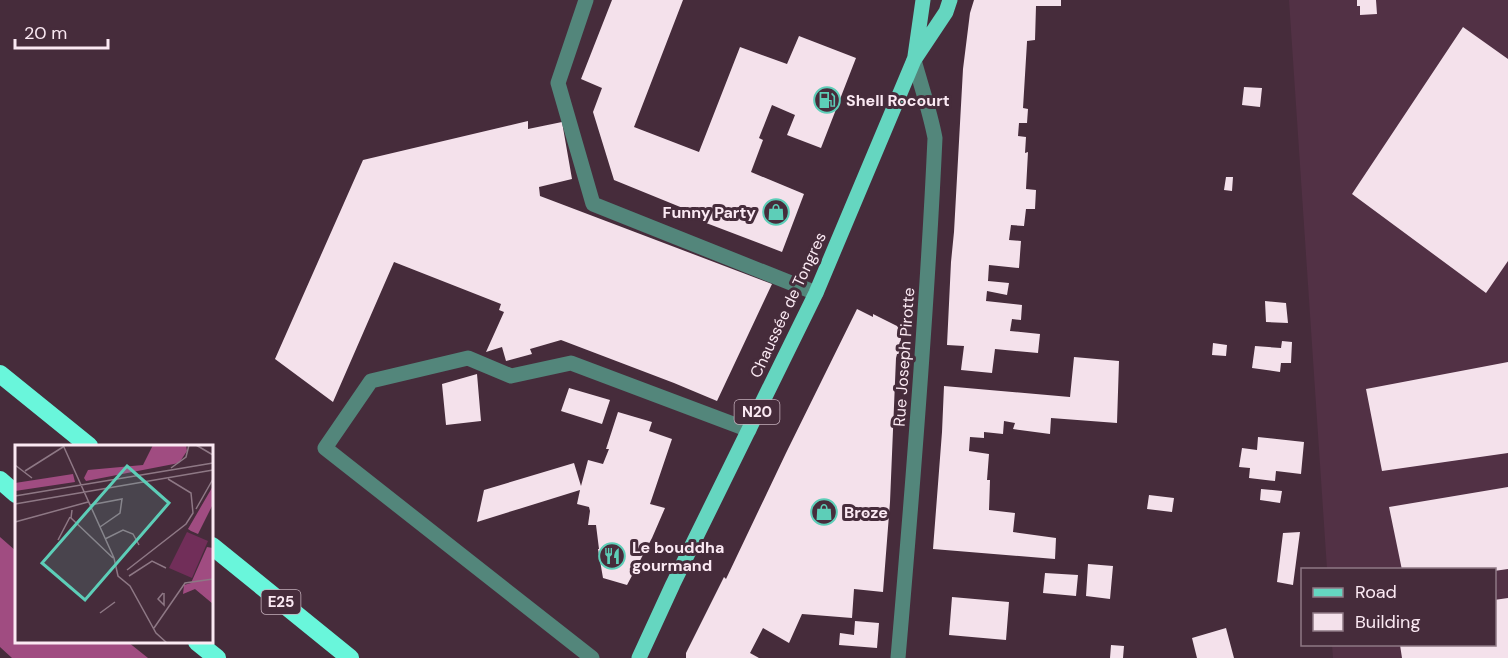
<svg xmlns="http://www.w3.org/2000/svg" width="1508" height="658" viewBox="0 0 1508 658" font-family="'DM Sans',sans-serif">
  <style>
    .built { fill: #523145 }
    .forest { fill: #a04c81 }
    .building { fill: #f4e1eb }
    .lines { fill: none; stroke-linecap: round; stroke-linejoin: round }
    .minor { stroke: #53867b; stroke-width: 15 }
    .major { stroke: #65d6c0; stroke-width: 15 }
    .highway { stroke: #69f6db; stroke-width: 18 }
    .labels { text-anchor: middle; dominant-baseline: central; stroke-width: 6; stroke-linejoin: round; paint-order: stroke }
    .shield { fill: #462c3b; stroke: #c5b0bc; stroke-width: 1.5 }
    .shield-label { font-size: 15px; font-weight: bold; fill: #fbe9f3 }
    .poi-label { font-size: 16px; font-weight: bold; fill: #fbe9f3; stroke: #462c3b; text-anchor: start }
    .street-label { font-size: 16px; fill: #fbe9f3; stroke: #462c3b }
    .inset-road { fill: none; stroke: #8e7885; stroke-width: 1.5 }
    .view { fill: #5dceb8; fill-opacity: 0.15; stroke: #5dceb8; stroke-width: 3 }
    .inset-edge { fill: none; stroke: #fbe9f3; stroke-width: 3 }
  </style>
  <rect width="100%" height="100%" fill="#462c3b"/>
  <path class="built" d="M1289,0H1508V658H1333L1332,645L1494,644V570L1327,569Z"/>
  <path class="forest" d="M0,537L16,551V642H128L148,658H12L0,647Z"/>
  <path class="building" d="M612,0H683L634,127L699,152L740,47L787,64L799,36L856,58L821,148L787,135L795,115L772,105L759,138L763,140L751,172L804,194L782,252L693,218L695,213L614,180L593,112L602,88L581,79Z
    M974,0H1061V6H1036L1035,40L1027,41V42L1023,108L1028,109L1027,123H1019L1018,136L1026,137L1025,153L1028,152L1026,189L1036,190L1035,209H1026L1024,226L1011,225L1009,240L1021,241L1019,268L989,265L988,281L1009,283L1007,295L987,291L986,301L1022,305L1021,320L1012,319L1010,331L1040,334L1038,353L995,349L992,373L961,370L964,346L947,345L951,262L954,232L963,69L970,13Z
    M1357,0H1376L1377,14L1360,15V6H1357Z
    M1463,27L1508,59V261L1486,293L1352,194Z
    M1244,87L1262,88L1260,107L1242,105Z
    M528,121V129L562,122L572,179L539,187L540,196L772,284L717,401L674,383L561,340L530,349L532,354L506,361L502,347L486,352L504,312L499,310L501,304L394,262L333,402L275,359L363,160Z
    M1226,177H1233L1232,191L1224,190Z
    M1265,301L1286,303L1288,323L1266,322Z
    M857,309L873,317V314L899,327V335L901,336L900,354H897L896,358L890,502L883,592L854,589L852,618L802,614L789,643L763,628L750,653L759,658H686V653L724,577L726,579L786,453Z
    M1282,341L1292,342L1291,363H1281L1280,372L1252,368L1255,346L1281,348Z
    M1213,343L1227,345L1226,356L1212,355Z
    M1074,357L1119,361L1117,423L1051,418L1050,434L1013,429L1015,423L1004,421L1003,434L984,432V438L970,437L969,451L989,454L987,480H990L989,510L1015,513L1013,532L1056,538L1055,559L933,549L942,432L944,386L1070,397Z
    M1508,362V453L1382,471L1366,389Z
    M477,374L481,421L446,425L442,384Z
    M569,388L610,400L602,424L561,411Z
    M618,412L652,422L649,431L672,439L650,504L665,508L652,538L627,585L603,578L598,549H599L596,525H588L590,511L589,507L577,504L580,490L477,522L484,490L574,463L581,486L588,460L603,464L609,449H606Z
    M1258,437L1304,442L1301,474L1276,471L1275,481L1249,478L1250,468L1239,467L1242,448L1257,450Z
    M1508,487V569L1494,571V570H1402L1389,507Z
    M1261,489L1282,491L1280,503L1260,500Z
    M1149,495L1174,498L1172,512L1147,509Z
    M1300,532L1293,585L1277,582L1283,533Z
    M1088,564L1113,566L1110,599L1086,596Z
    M1045,573L1078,575L1076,596L1043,593Z
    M952,597L1009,602L1006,640L949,635Z
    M1508,598V658H1402L1400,645H1494V600Z
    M855,621L879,623L877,648L839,645L840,633L854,635Z
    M1226,628L1234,658H1197L1192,638Z
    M1111,645L1124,646L1123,658H1110Z"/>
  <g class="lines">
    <path class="minor" d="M586,0L558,83L593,204L816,293
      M592,658L325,448L371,381L468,358L511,376L571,363L749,430
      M898,658C913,485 927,312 935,138C930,111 921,86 914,60"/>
    <path class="major" d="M915,56L923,0
      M639,658L673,584L816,293L914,60L946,12L950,0"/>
    <path class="highway" d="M0,374L89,446
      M0,480L16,494
      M212,546L350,658
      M197,642L217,658"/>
  </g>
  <defs>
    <g id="fuel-ring" transform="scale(1.35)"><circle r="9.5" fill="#462c3b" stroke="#5dceb8" stroke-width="1.5"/><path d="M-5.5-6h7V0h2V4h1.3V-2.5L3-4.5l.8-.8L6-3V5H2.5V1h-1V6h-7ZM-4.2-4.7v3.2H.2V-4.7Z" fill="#5dceb8"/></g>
    <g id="shop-ring" transform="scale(1.35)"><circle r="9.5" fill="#462c3b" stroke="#5dceb8" stroke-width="1.5"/><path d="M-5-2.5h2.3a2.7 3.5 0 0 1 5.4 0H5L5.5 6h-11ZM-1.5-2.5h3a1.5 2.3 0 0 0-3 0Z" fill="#5dceb8"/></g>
    <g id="restaurant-ring" transform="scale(1.35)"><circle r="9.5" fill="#462c3b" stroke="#5dceb8" stroke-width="1.5"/><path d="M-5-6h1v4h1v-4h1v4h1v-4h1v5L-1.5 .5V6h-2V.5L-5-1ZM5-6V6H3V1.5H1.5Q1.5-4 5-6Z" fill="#5dceb8"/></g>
  </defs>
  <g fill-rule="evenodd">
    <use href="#fuel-ring" x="827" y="100"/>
    <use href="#shop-ring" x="776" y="212"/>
    <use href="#shop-ring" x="824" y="512"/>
    <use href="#restaurant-ring" x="612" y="556"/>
  </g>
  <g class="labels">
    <g class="shield">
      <rect x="734.5" y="400" width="45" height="24" rx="4.5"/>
      <rect x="261.5" y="590" width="39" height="24" rx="4.5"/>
    </g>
    <g class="shield-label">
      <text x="757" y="412">N20</text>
      <text x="281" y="602">E25</text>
    </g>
    <g class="poi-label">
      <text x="846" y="100">Shell Rocourt</text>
      <text x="756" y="212" text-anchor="end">Funny Party</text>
      <text x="844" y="512">Broze</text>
      <text x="632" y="547">Le bouddha<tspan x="632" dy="18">gourmand</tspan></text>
    </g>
    <g class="street-label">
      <text transform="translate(788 305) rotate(-65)">Chaussée de Tongres</text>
      <text transform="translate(904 357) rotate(-86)">Rue Joseph Pirotte</text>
    </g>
  </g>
  <g transform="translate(15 445)">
    <rect width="198" height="198" fill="#462c3b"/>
    <path d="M172,87L193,96L177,133L154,123Z" fill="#712e59"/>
    <path d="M138,0H171L172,6L164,18L71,36L69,33L73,25L128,20ZM58,29L60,37L0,46V38ZM198,41V59L183,89L176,86L173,84ZM192,102L198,103V159L180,144L168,149L169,140L176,138Z" fill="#a04c81"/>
    <path class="inset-road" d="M48,0L99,113L103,131L115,141L141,188L152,198M181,0L198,10M0,20L17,33M156,23L171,12L174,0M10,26L48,2M0,51L198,18M0,59L198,25M75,60L107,54L105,68L85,82M181,64L198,34M57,65L56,73L98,113M0,77L73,57M90,94L108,85L118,89L124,100M43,95L55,72M112,125L171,79L178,68L176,48L153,34M114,131L137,116L151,123M148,148L143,154L149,160V148M85,168L100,157M139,183L170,138L198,134"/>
    <path class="view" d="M112,21L154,58L70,155L27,118Z"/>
    <rect width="198" height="198" class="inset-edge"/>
  </g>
  <rect x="1301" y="568" width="195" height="78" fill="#462c3b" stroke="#8e7885" stroke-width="1.5"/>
  <rect x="1313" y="588" width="30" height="9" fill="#65d6c0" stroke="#8e7885" stroke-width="1.5"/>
  <text x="1355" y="598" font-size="18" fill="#fbe9f3">Road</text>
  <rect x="1313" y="613" width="30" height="18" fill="#f4e1eb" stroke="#8e7885" stroke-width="1.5"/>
  <text x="1355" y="628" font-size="18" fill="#fbe9f3">Building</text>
  <path d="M15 39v9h93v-9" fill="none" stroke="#fbe9f3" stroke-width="3"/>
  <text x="24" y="39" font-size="18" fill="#fbe9f3" stroke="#462c3b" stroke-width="4.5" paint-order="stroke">20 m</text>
</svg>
